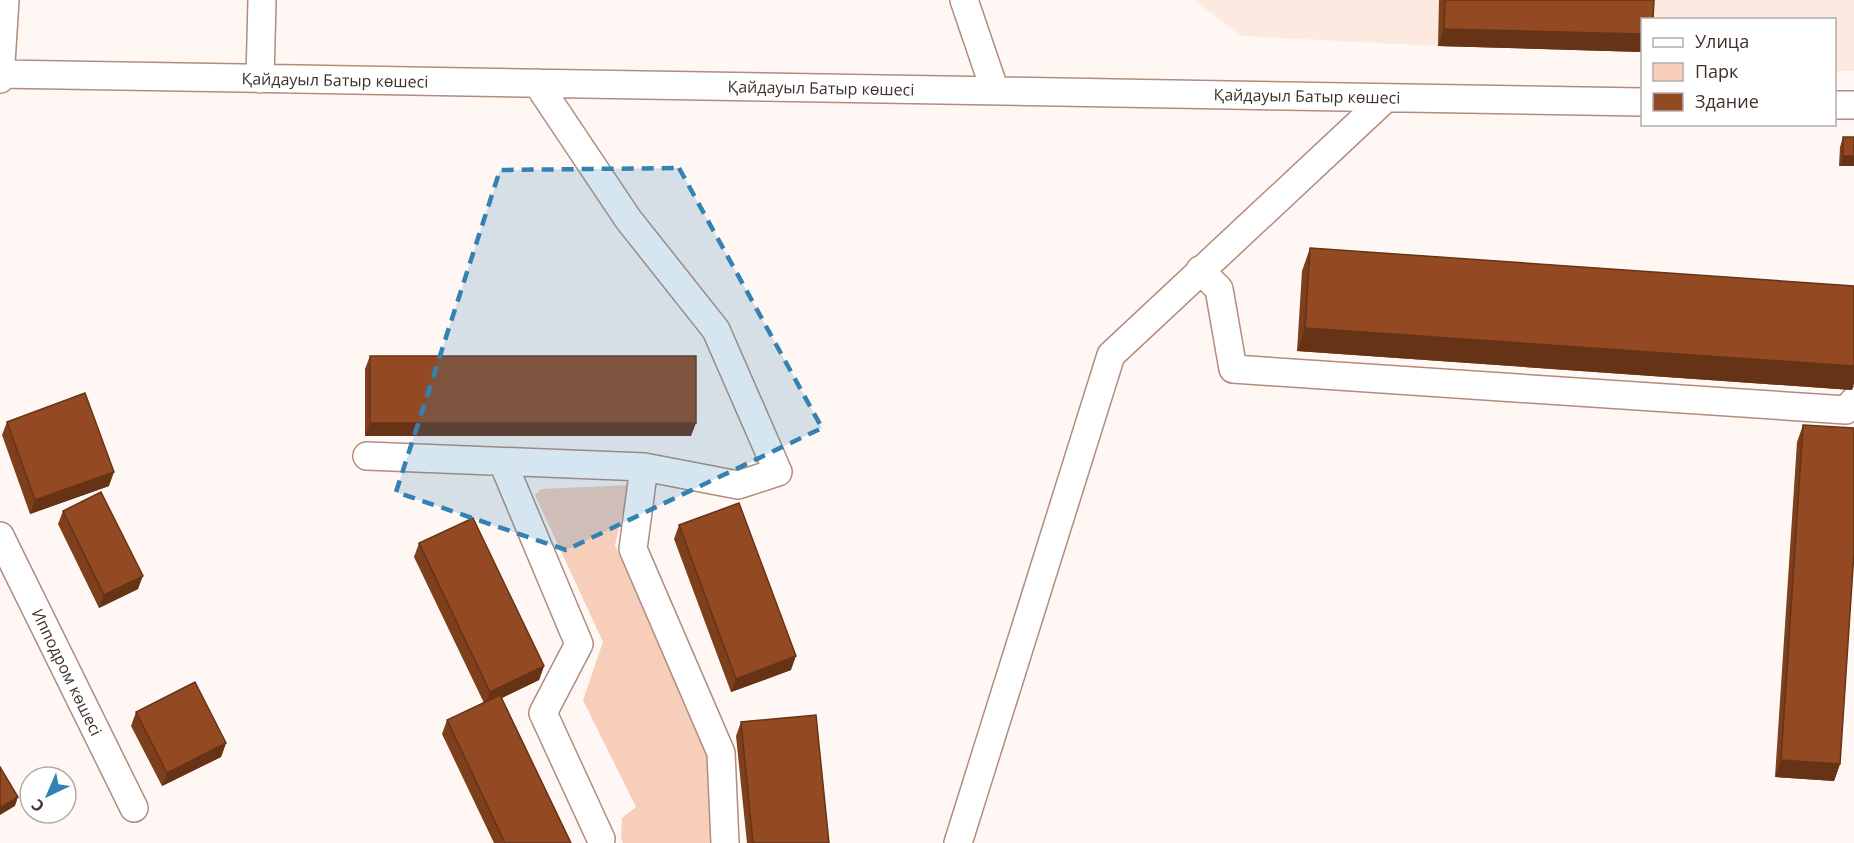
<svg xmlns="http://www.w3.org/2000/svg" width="1854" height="843" viewBox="0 0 1854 843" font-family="'Open Sans',sans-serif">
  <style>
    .built { fill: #fceae1 }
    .green { fill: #f7ceba }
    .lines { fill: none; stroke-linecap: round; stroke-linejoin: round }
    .minor-casing { stroke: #b08d7d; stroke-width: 30 }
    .minor { stroke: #fff; stroke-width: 27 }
    .wall { fill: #7e3f1c }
    .shaded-wall { fill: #673317 }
    .building { fill: #934921; stroke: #673317; stroke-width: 1.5 }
    .marked { fill: #3482b4; fill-opacity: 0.2; stroke: #3482b4; stroke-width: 4.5; stroke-dasharray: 12 8; stroke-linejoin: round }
    .labels { text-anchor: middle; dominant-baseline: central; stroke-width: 6; stroke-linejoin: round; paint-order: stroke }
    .street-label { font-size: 16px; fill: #3f312a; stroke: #fff }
  </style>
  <rect width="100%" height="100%" fill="#fff7f3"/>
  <path class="built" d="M1194,0H1854V71H1835L1834,20H1642V52L1438,46L1241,36Z"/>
  <path class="green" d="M630,485L615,545L712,769V843H623L621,839L622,818L636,807L583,700L603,642L535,495L541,489Z"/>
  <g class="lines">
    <g class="minor-casing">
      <path id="minor" d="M964,0L995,91
        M0,74L1642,102
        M0,79L5,0
        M260,79L262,0
        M1834,105H1854
        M1200,270L1219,289L1233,369L1846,410L1854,401
        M367,456L644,467L738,485L778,472L716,330L628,219L537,83
        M503,463L579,644L543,713L601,839
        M644,467L633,549L721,753L725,843
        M0,536L134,808
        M958,843L1111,355L1386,98"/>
    </g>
    <use href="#minor" class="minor"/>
  </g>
  <path class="wall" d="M1439,0H1654L1642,20V52L1438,46Z
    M1843,137H1854L1839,166L1840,147Z
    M1310,248L1854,286V383L1852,390L1297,351L1302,271Z
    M370,356L691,436H365V369Z
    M7,422L109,486L30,514L2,435Z
    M1803,425L1840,764L1834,781L1775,777L1797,442Z
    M63,511L138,589L99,608L58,524Z
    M679,525L791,670L731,692L674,539Z
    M419,543L544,666L539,680L502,698L571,843H494L442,734L447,720L484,703L414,557Z
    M136,712L226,743L221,757L162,786L131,726Z
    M741,722L829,843H747L736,736Z"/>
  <path class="shaded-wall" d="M1444,29L1642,34V52L1438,46Z
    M1843,156H1854V166H1839Z
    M1305,328L1854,366V383L1852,390L1297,351Z
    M370,423H696L691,436H365Z
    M114,472L109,486L30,514L35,500Z
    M143,576L138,589L99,608L104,595Z
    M796,656L791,670L731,692L736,679Z
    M544,666L539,680L485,706L490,692Z
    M226,743L221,757L162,786L167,773Z
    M1781,760L1840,764L1834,781L1775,777Z
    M18,797L15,806L0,815V808Z"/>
  <path class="building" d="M1445,0H1654L1653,20H1642V34L1444,29Z
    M1843,137H1854V156H1843Z
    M1310,248L1854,286V366L1305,328Z
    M370,356H696V423H370Z
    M85,393L114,472L35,500L7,422Z
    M1803,425L1854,428V552L1840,764L1781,760Z
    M101,492L143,576L104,595L63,511Z
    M739,503L796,656L736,679L679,525Z
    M473,518L544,666L490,692L419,543Z
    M195,682L226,743L167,773L136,712Z
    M500,695L571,843H505L447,720Z
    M816,715L829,843H753L741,722Z
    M0,767L18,797L0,808Z"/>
  <path class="marked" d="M679,168L822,428L566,550L396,492L500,170Z"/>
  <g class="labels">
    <g class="street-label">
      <text transform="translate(335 80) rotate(1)">Қайдауыл Батыр көшесі</text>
      <text transform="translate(821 88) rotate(1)">Қайдауыл Батыр көшесі</text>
      <text transform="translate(1307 96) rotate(1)">Қайдауыл Батыр көшесі</text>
      <text transform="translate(67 672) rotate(64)">Ипподром көшесі</text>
    </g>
  </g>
  <rect x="1641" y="18" width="195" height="108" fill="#ffffff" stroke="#b2adaa" stroke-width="1.5"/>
  <rect x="1653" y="38" width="30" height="9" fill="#ffffff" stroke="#b2adaa" stroke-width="1.5"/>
  <text x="1695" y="48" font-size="18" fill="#3f312a">Улица</text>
  <rect x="1653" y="63" width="30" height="18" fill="#f7ceba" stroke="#b2adaa" stroke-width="1.5"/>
  <text x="1695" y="78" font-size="18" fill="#3f312a">Парк</text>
  <rect x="1653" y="93" width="30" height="18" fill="#934921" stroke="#b2adaa" stroke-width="1.5"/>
  <text x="1695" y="108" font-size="18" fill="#3f312a">Здание</text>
  <g transform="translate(48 795) rotate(224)"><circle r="28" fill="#ffffff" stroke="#b2adaa" stroke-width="1.5"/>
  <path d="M0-4.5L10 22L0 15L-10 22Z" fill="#3482b4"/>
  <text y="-9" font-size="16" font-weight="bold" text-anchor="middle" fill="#3f312a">С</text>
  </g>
</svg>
